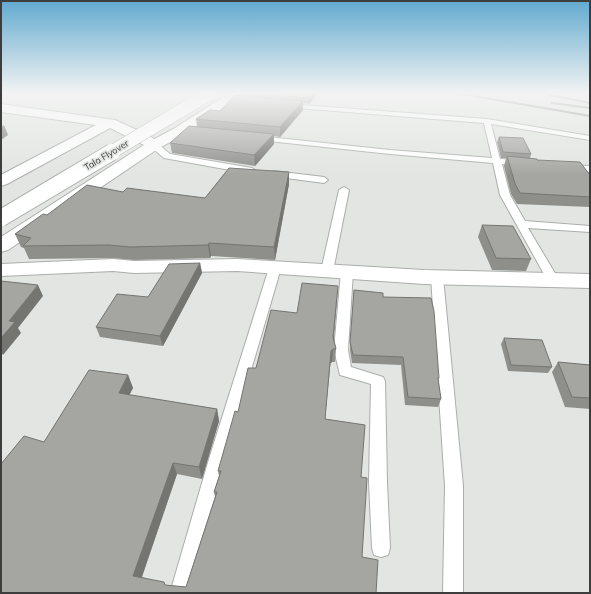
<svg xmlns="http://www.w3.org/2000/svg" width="591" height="594" viewBox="0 0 591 594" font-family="Mulish,sans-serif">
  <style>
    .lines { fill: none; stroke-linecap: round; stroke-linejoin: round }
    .service-casing { stroke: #aaaeab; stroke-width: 2 }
    .minor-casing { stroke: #aaaeab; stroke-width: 2 }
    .tertiary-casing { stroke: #aaaeab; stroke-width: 2 }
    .service { fill: #fff; fill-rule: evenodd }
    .minor { fill: #fff; fill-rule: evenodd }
    .tertiary { fill: #fff; fill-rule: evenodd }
    .rail { stroke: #7f817f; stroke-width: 2 }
    .primary-bridge-far1-casing { stroke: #aaaeab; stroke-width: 14; stroke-linecap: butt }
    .primary-bridge-casing { stroke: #aaaeab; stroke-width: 18; stroke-linecap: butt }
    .primary-bridge-far1 { stroke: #fff; stroke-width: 13 }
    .primary-bridge { stroke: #fff; stroke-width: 16 }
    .wall { fill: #8e8f8b }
    .shaded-wall { fill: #747471 }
    .building { fill: #a5a6a2; stroke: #747471 }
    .labels { text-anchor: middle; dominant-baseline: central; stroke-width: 3.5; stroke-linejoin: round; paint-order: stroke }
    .far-street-label { font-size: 9px; fill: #3c3d3c; stroke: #e2e5e2 }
  </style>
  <rect width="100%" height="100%" fill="#e2e5e2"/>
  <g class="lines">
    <g class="service-casing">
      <path id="service" d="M288,104L487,119L590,136V140L491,124L500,159L521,160L525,163L521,166L502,164L510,195L525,221L590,226V232L528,228L559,280L557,283H549L500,195L493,163L390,154L259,140L255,138L259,136L390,150L492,158L484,123L286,107L285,106Z
        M151,143H157L170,154L252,168L256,171L252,174L164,158L151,147Z
        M569,165L590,166V172L566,170L565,168Z
        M274,171L324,177L328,180L324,183L271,176L270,174L271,172Z
        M344,187L349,190L333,271L331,274H323L321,271L339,190Z
        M275,264L279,266L281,268L225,459L190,593H170L209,459L269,268L271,266Z
        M347,268L351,269L353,272L348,350L351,367L383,377L385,381L387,482L390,548L388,555L381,557L374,555L372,548L369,482L371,384L340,375L334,350L341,272L343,269Z
        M437,273L441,274L443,277L463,486V593H443L445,486L431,277L433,274Z"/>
    </g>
    <g class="minor-casing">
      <path id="minor" d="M231,92H245C238,102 171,144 158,148C155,149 152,149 149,148L147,145L149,142L175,128Z
        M113,259L134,261L237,259L424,270L590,274V288L424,284L237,271L134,273L113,271L1,276V264Z"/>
    </g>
    <g class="tertiary-casing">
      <path id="tertiary" d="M1,104L115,120L150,136L161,145L159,148L8,250L1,252V237L144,145L110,128L7,184L1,186V175L96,125L1,112Z"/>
    </g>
    <use href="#service" class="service"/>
    <use href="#minor" class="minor"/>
    <use href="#tertiary" class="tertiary"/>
    <path class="rail" d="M451,92L590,116
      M536,92L590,103
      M552,103L590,108"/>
    <g class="primary-bridge-far1-casing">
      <path id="primary-bridge-far1" d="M110,153L212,92"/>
    </g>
    <g class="primary-bridge-casing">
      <path id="primary-bridge" d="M1,218L112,152"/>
    </g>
    <use href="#primary-bridge-far1" class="primary-bridge-far1"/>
    <use href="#primary-bridge" class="primary-bridge"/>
  </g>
  <path class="wall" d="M241,92H319L309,104L303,103V110L280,137L274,136V144L255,166L172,153L170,143L197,126L196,119L220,111L241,96Z
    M499,137L531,154L530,158L590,175V207L517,204L511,194L504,166L506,158H501L497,142Z
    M289,184L275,260L211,256L210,258L134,260L113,258L29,259L24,248L21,247L15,234L47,215L123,192L205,198Z
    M482,225L531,259L526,271L492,270L478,237Z
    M200,263L202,273L163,346L100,337L96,327L148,297Z
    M354,290L383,297L439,378L438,381L441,399L438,407L405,405L401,365L352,363L350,350Z
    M334,338L336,349L335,362H332L330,364L325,419L361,477L362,557L376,593H1L44,442L128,375L133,388L129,395L217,409L219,421L202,479L177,474L142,577L166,585L186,587L215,497L214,492L219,476L218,471L238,412L256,368Z
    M504,338L552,367L548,373L508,371L501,344Z
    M558,362L590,365V409L565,407L552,372Z"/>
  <path class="shaded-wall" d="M314,92H319L309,104V98Z
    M303,101V110L280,137V127Z
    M4,125L8,135L1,140V127Z
    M274,134V144L255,166L254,155Z
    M289,172V184L275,260L274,247Z
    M209,243L211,256L210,258L208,245Z
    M200,263L202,273L163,346L160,336Z
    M38,285L43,296L18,328L21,333L3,355L1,352V338L9,321Z
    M338,286L332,362L330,364L324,431L325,419Z
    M128,375L133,388L124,405L119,393Z
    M217,409L219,421L202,479L199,467Z
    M173,463L177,474L139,585L133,576Z"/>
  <path class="building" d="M241,92H314L309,98L241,93Z
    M235,95L303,101L280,127L196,119L210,110L220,111Z
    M189,126L274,134L254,155L170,143Z
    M499,137L523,138L531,154L503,152Z
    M507,156L537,159V160L580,162L590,175V197L520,193L515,184Z
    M229,168L289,172L274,247L209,243L208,245L130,247L109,245L23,246L31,238L15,234L43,214L47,215L87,185L123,192L127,188L205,198Z
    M482,225L513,226L531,259L496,258Z
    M200,263L160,336L96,327L117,294L148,297L169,264Z
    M1,281L38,285L9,321L15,322L1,338Z
    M302,283L338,286L333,337L336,349H333L331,351L325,419L365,425L361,477L367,478L362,557L378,560L376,593H1V464L24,436L44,442L89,370L128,375L119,393L217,409L199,467L173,463L133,576L164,582L165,585L186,587L217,492H214L221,471H218L235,411L238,412L248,368H256L271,310L297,313Z
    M354,290L383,293V297L431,298L434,311L439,378H438L441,399L408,397L403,357L353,355L350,342Z
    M504,338L542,340L552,367L511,365Z
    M558,362L590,365V398L572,397Z"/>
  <linearGradient id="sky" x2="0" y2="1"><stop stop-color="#61a9cf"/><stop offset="0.53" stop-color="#f2f3f2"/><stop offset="1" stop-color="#f2f3f2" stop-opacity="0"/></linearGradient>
  <rect width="591" height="175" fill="url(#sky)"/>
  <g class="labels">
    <g class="far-street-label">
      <text transform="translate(106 155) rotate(-31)">Tala Flyover</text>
    </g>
  </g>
  <rect width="591" height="594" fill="none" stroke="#3c3d3c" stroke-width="4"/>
</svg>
